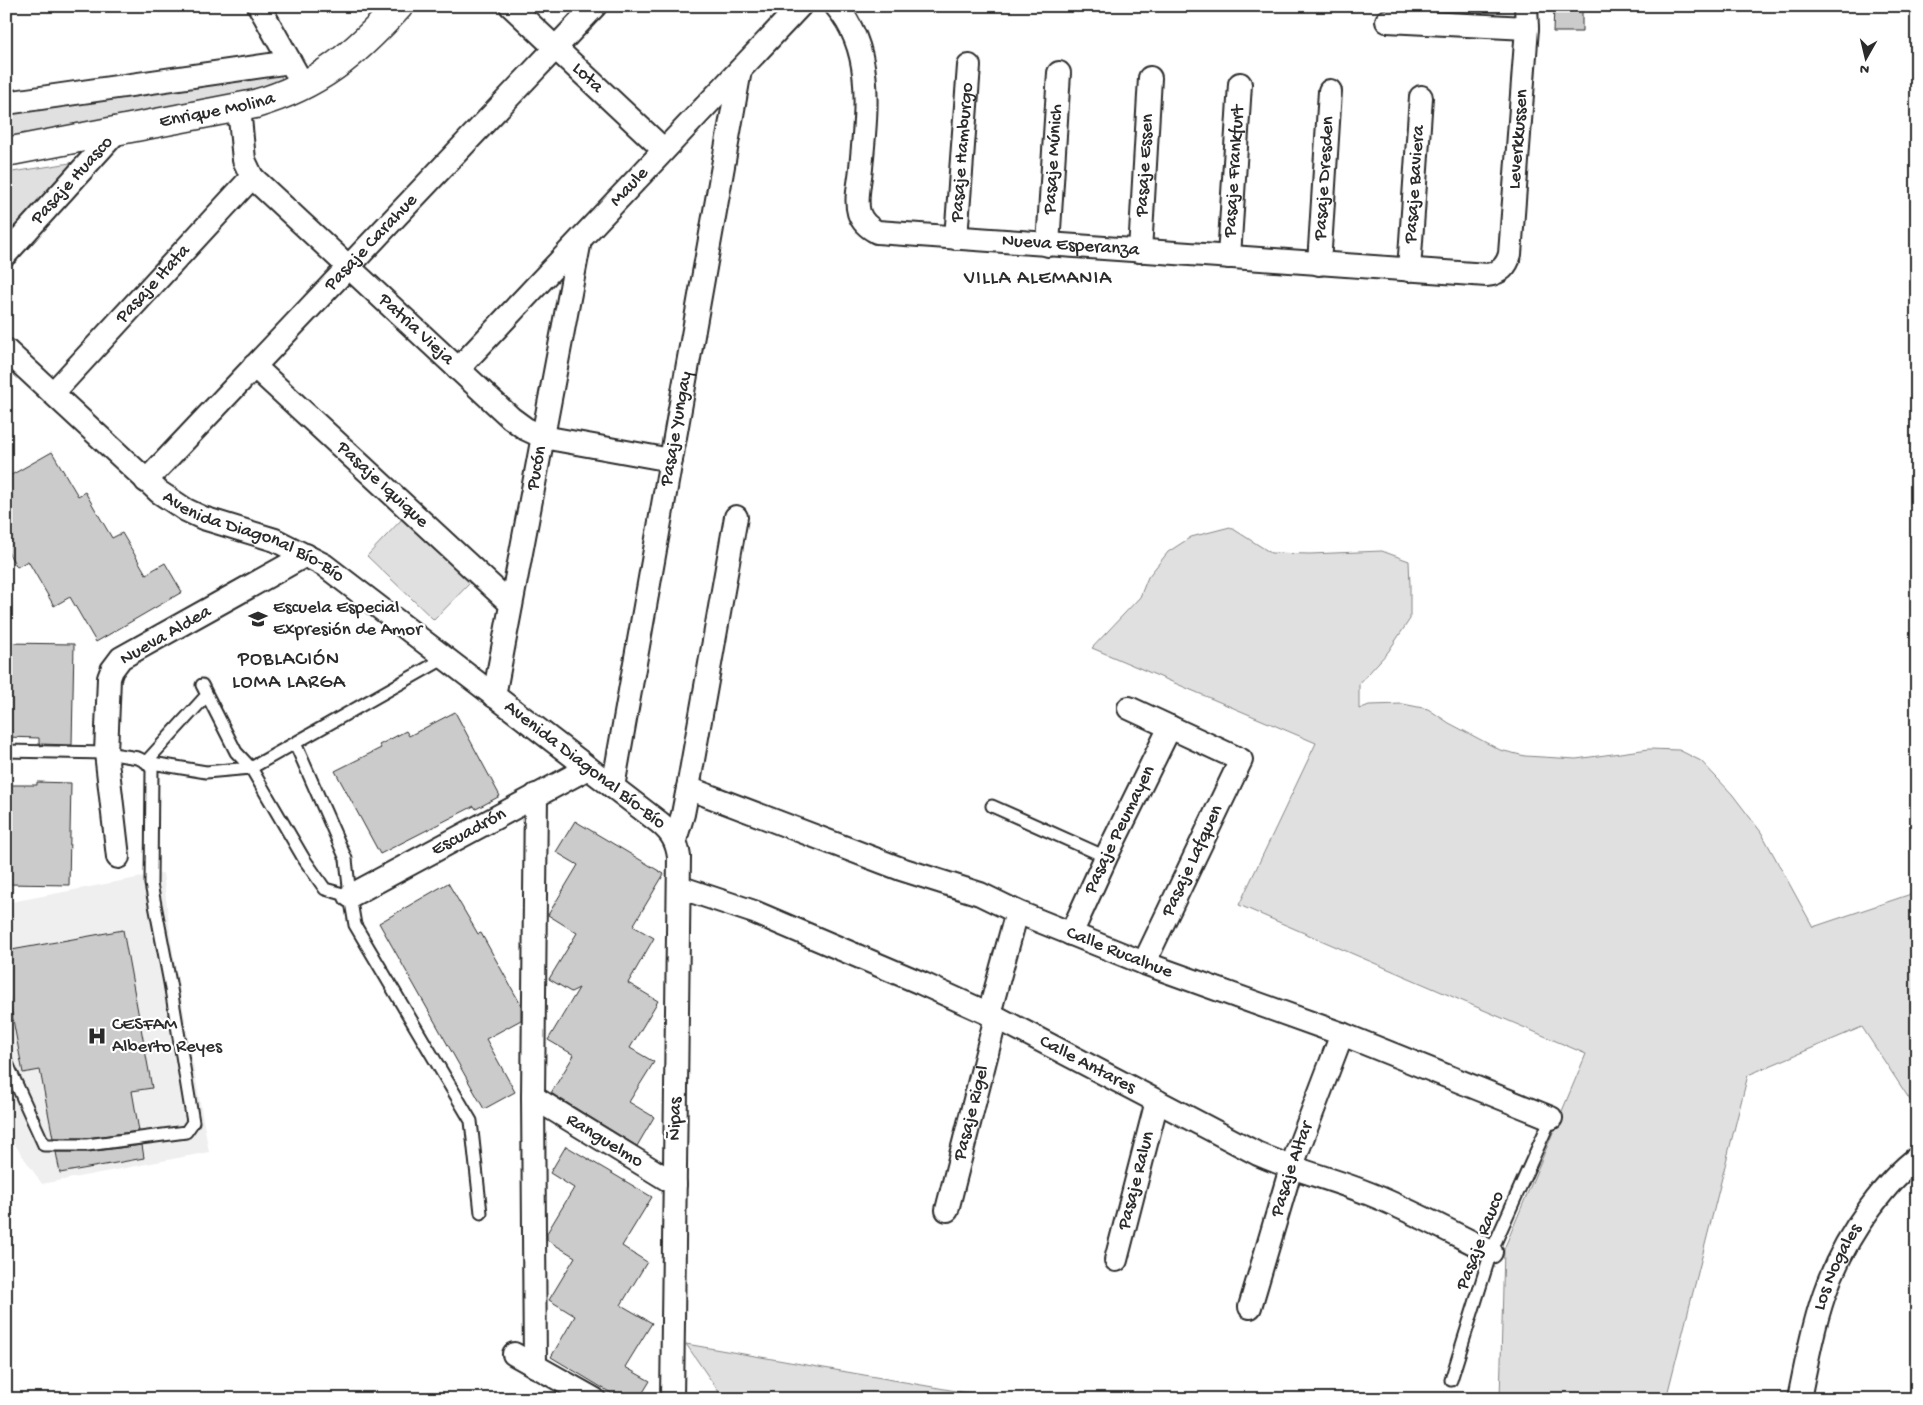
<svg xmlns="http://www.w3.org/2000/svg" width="1923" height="1405" viewBox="0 0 1923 1405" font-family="'Gochi Hand',sans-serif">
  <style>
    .built { fill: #efefef }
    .green { fill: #e0e0e0; stroke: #868686 }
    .building { fill: #cbcbcb; stroke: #2b2b2b }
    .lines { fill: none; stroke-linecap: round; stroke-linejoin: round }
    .service-casing { stroke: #2b2b2b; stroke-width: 15 }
    .minor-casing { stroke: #2b2b2b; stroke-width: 26 }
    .secondary-casing { stroke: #2b2b2b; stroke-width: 31 }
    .service { stroke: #fff; stroke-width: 11 }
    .minor { stroke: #fff; stroke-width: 22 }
    .secondary { stroke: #fff; stroke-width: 28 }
    .labels { text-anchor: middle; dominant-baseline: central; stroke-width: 4.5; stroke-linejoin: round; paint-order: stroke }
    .street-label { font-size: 19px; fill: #2b2b2b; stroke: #fff }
    .poi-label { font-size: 19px; fill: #2b2b2b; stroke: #fff; text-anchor: start }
    .neighbourhood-label { font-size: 20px; letter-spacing: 1px; fill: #2b2b2b; stroke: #fff }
  </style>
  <rect width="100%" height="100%" fill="#fff"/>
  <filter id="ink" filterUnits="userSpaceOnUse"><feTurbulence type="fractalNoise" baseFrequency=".02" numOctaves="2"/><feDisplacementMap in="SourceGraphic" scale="10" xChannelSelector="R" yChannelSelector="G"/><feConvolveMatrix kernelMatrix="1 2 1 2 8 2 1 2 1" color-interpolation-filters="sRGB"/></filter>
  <g filter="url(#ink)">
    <path class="built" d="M163,873L171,941L209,1152L42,1184L6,1132V903Z"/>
    <path class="green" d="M279,68L283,84L272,89L6,139V108Z
      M77,162L6,240V173Z
      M403,518L471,582L434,620L367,556Z
      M1230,527L1271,553L1310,554L1382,551L1409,561L1410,585V619L1388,652L1359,684V709L1369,705L1403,704L1428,709L1449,723L1500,750L1525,756L1576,759L1649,749L1679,750L1701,761L1732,794L1761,832L1813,927L1917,892V1097L1912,1103L1862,1027L1748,1075L1666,1399H1500L1504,1249L1586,1054L1239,905L1316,743L1092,648L1140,597L1148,577L1168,552L1191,537Z
      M686,1344L1002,1399H721L719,1392Z"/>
    <path class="building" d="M1554,6H1582V32H1553Z
      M52,452L78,496L85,492L112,538L122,533L146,574L165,563L182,592L96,642L70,597L54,606L28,561L17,567L6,549V478Z
      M6,643L74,644L72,745L39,744V738L6,737Z
      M455,712L500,796L476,809L474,806L380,854L335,771L381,748L379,745L406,731L409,736Z
      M37,782L71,783L69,885L6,884V785H37Z
      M575,821L664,874L633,926L654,938L628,983L658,1001L630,1048L654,1062L629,1102L654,1117L637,1146L551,1093L574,1055L548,1040L579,988L571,992L549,979L577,933L548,915L578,865L556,852Z
      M448,883L478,934L481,933L521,1005V1020L486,1039L515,1092L484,1109L379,923Z
      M123,930L152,1088L132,1091L139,1131L87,1138H53L40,1070L23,1073L6,982V951Z
      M142,1145L144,1158L60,1173L56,1152H88Z
      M566,1146L652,1197L622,1246L647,1262L621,1305L652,1323L625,1367L650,1381L639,1399H621L551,1357L575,1316L549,1300L575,1257L547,1240V1233L574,1188L550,1173Z"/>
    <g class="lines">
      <g class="service-casing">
        <path id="service" d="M202,685L236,752L251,768L445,658
          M295,743L346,859L350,896L355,925L471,1121L481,1213
          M6,751L106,753L138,758L146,762L152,769L151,884L170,983L193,1122L186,1132L87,1145H44L6,1061
          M146,762L206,772L251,768L304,859L325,889L350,896
          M146,762L207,695
          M992,806L1106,857
          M1451,1380L1491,1252L1551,1118"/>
      </g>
      <g class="minor-casing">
        <g id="minor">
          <path d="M259,6L297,74"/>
          <path id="s1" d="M511,6L664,150"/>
          <path id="s2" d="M836,6C875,51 866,113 861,168C860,182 855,199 859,213C862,222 869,228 877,232L1487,275C1500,273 1507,266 1510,254L1527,28L1526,6"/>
          <path d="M1387,21L1527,28"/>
          <path d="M6,103L290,62"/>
          <path id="s3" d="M239,107L244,160L252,177L511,418L526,429L543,437L671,460"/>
          <path id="s4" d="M956,238L969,66"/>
          <path id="s5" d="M1048,245L1059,73"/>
          <path id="s6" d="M1140,251L1150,78"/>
          <path id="s7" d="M6,254L118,130"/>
          <path id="s8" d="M1229,257L1240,84"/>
          <path id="s9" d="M1319,264L1330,91"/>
          <path id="s10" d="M1409,270L1421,97"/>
          <path id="s11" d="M6,350L159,492L186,510L203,518L275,540L324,565L660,823C672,833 677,842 679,857L672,1399"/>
          <path id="s12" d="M254,366L511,604"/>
          <path id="s13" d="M458,369L800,6"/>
          <path id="s14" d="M53,393L252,177"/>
          <path id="s15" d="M146,481L595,6"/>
          <path id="s16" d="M494,696L580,240"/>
          <path d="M1129,708L1241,760L1144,963"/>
          <path id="s17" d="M613,787L740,70"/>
          <path id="s18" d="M688,788L901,869L980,894L1017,912L1144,963L1342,1034L1551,1118"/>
          <path d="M675,840L683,814L688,788L736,517"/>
          <path d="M118,857L106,753L109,678L112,670L121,658L306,555"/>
          <path id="s19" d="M679,887L754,912L921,983L996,1017L1258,1154C1294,1170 1333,1179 1370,1194C1412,1211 1451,1232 1491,1252"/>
          <path id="s20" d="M350,896L588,768"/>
          <path id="s21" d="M1071,934L1106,857L1170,727"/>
          <path d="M989,1014L1017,912"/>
          <path id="s22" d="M533,1097L675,1184"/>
          <path id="s23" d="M947,1210L996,1017"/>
          <path id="s24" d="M1116,1260L1157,1101"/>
          <path id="s25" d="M1250,1307L1291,1168L1342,1034"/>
          <path d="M514,1354L594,1399"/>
          <path d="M535,1366L533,1097L536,795"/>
          <path id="s26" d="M1799,1399C1814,1325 1823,1271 1870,1208C1884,1189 1898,1172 1917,1158"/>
        </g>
      </g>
      <g class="secondary-casing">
        <g id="secondary">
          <path id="s27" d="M6,152L255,104C320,85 354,55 399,6"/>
        </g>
      </g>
      <use href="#service" class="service"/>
      <use href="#minor" class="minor"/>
      <use href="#secondary" class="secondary"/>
    </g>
  </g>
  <defs>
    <g id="school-bare" transform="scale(1.5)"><path d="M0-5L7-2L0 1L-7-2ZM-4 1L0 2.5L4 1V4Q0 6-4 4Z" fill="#2b2b2b" stroke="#fff" stroke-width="2.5" paint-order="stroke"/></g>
    <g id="hospital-bare" transform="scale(1.5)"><path d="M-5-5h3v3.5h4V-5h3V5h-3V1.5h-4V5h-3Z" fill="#2b2b2b" stroke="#fff" stroke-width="2.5" paint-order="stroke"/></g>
  </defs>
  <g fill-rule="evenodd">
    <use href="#school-bare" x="258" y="619"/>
    <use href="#hospital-bare" x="97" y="1036"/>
  </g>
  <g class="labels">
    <g class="street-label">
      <text stroke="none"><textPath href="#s1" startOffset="105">Lota</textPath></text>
      <text stroke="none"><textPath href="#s27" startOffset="215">Enrique Molina</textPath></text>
      <text stroke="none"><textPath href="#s2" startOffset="1001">Leverkkussen</textPath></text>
      <text stroke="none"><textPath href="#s4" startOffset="86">Pasaje Hamburgo</textPath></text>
      <text stroke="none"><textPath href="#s5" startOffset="86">Pasaje Múnich</textPath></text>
      <text stroke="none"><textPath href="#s6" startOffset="86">Pasaje Essen</textPath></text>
      <text stroke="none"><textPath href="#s8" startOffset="86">Pasaje Frankfurt</textPath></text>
      <text stroke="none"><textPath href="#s9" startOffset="86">Pasaje Dresden</textPath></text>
      <text stroke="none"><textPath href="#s7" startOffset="99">Pasaje Huasco</textPath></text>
      <text stroke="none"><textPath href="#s10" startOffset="86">Pasaje Baviera</textPath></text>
      <text stroke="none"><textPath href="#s13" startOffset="250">Maule</textPath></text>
      <text stroke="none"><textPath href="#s15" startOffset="328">Pasaje Carahue</textPath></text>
      <text stroke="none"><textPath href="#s2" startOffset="435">Nueva Esperanza</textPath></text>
      <text stroke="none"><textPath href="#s14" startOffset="148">Pasaje Itata</textPath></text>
      <text stroke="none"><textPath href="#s3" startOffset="296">Patria Vieja</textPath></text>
      <text stroke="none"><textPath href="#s17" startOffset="364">Pasaje Yungay</textPath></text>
      <text stroke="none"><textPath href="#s16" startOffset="232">Pucón</textPath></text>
      <text stroke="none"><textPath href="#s12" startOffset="175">Pasaje Iquique</textPath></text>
      <text stroke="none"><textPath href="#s11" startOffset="314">Avenida Diagonal Bío-Bío</textPath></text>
      <text transform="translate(166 636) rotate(-30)">Nueva Aldea</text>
      <text stroke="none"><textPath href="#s11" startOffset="719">Avenida Diagonal Bío-Bío</textPath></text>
      <text stroke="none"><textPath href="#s21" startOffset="115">Pasaje Peumayen</textPath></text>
      <text stroke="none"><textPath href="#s20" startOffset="135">Escuadrón</textPath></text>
      <text transform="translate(1193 861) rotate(-65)">Pasaje Lafquen</text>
      <text stroke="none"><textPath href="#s18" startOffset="462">Calle Rucalhue</textPath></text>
      <text stroke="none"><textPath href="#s19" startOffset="446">Calle Antares</textPath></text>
      <text stroke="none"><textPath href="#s23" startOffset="100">Pasaje Rigel</textPath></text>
      <text transform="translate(676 1119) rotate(-89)">Ñipas</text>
      <text stroke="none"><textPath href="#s22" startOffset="84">Ranguelmo</textPath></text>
      <text stroke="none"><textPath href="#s25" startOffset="144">Pasaje Altar</textPath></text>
      <text stroke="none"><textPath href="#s24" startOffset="82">Pasaje Ralun</textPath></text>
      <text transform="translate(1481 1241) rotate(-69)">Pasaje Rauco</text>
      <text stroke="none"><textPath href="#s26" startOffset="138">Los Nogales</textPath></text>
    </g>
    <g class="poi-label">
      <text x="273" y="608">Escuela Especial<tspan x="273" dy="22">Expresión de Amor</tspan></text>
      <text x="112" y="1025">CESFAM<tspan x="112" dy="22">Alberto Reyes</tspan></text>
    </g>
    <g class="neighbourhood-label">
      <text x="1038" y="279">VILLA ALEMANIA</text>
      <text x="289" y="660">POBLACIÓN<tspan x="289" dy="23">LOMA LARGA</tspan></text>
    </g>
  </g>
  <rect width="1923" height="1405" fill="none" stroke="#fff" stroke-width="25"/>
  <rect x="12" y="12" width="1898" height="1380" fill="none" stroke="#2b2b2b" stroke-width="2" filter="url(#ink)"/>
  <g transform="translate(1866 58) rotate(188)" stroke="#ffffff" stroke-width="4" paint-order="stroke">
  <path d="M0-4L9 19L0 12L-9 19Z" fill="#2b2b2b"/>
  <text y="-8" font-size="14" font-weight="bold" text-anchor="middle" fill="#2b2b2b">N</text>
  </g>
</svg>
